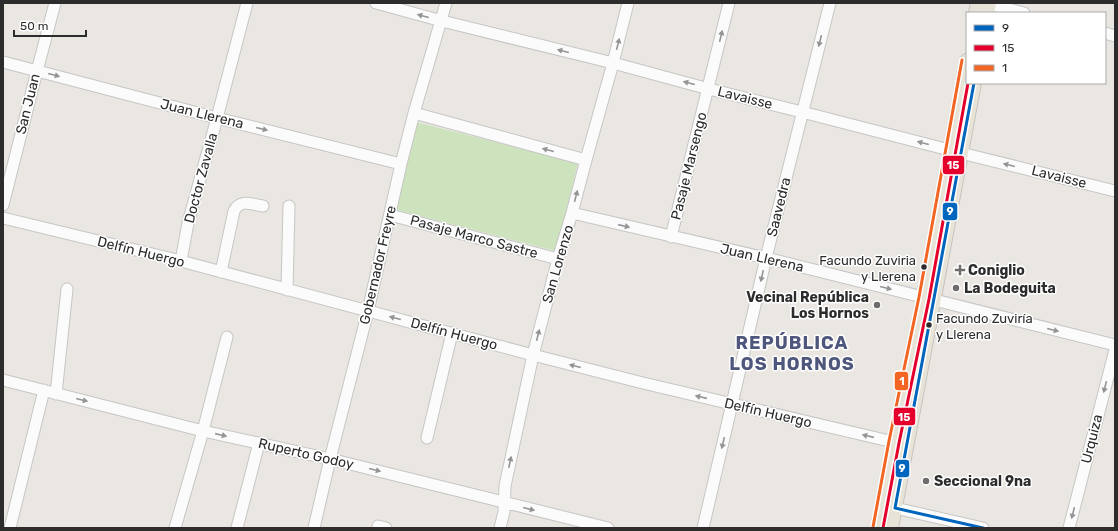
<svg xmlns="http://www.w3.org/2000/svg" width="1118" height="531" viewBox="0 0 1118 531" font-family="Rubik,sans-serif">
  <style>
    .green { fill: #cde3be }
    .lines { fill: none; stroke-linecap: round; stroke-linejoin: round }
    .minor-casing { stroke: #c6c6c5; stroke-width: 13 }
    .major-casing { stroke: #c6c4c2; stroke-width: 16 }
    .minor { stroke: #fcfbfb; stroke-width: 11 }
    .major { stroke: #e7e3d6; stroke-width: 14 }
    .bus-1-casing { stroke: #fff; stroke-width: 6 }
    .bus-2-casing { stroke: #fff; stroke-width: 6 }
    .bus-3-casing { stroke: #fff; stroke-width: 6 }
    .bus-1 { stroke: #0065bd; stroke-width: 3 }
    .bus-2 { stroke: #e4002b; stroke-width: 3 }
    .bus-3 { stroke: #f26522; stroke-width: 3 }
    .oneway { fill: #949494 }
    .bus-dot { fill: #2c2c2c; stroke: #fff; stroke-width: 1.5 }
    .poi-dot { fill: #6e6d6c; stroke: #fff; stroke-width: 1.5 }
    .labels { text-anchor: middle; dominant-baseline: central; stroke-width: 3; stroke-linejoin: round; paint-order: stroke }
    .bus-label { font-size: 13px; fill: #2c2c2c; stroke: #fff; text-anchor: end }
    .street-label { font-size: 14px; fill: #2c2c2c; stroke: #fff }
    .poi-label { font-size: 14px; font-weight: bold; fill: #2c2c2c; stroke: #fff; text-anchor: start }
    .district-label { font-size: 18px; font-weight: bold; letter-spacing: 1px; fill: #4e567b; stroke: #fff }
    .line-badge { stroke: #fff; stroke-width: 1.5 }
    .badge-label { font-size: 11px; text-anchor: middle; font-weight: bold; fill: #fff }
  </style>
  <rect width="100%" height="100%" fill="#eae7e3"/>
  <path class="green" d="M416,122L578,163L556,251L393,209Z"/>
  <g class="lines">
    <g class="minor-casing">
      <path id="minor" d="M376,3L442,21L613,63L709,89L802,112L961,153L1115,191
        M984,3L1024,13
        M1105,33L1115,36
        M3,62L217,118L401,164
        M414,113L586,160
        M3,205L37,71L55,3
        M572,213L766,258L1115,345
        M390,215L558,259
        M3,218L177,260L533,355L643,383L902,444
        M671,237L729,3
        M181,261L188,223L217,118L247,3
        M221,272L234,211C240,199 251,204 263,206
        M287,290L289,206
        M3,380L203,431L330,459L608,528
        M56,394L67,289
        M427,438L452,333
        M895,508L983,528
        M378,526L386,528
        M10,528L44,390
        M175,528L203,431L227,337
        M237,528L259,443
        M314,528L330,459L368,311L401,164L414,113L446,3
        M500,528L504,512L505,486L533,355L558,259L572,213L586,160L613,63L628,3
        M703,528L766,258L830,3
        M1069,528L1115,350"/>
    </g>
    <g class="major-casing">
      <path id="major" d="M976,13L978,3
        M987,13L989,3
        M878,528L894,442L924,298L967,61
        M891,528L974,83"/>
    </g>
    <use href="#minor" class="minor"/>
    <use href="#major" class="major"/>
    <g class="bus-1-casing">
      <path id="bus-1" d="M974,83L895,508L983,528"/>
    </g>
    <g class="bus-2-casing">
      <path id="bus-2" d="M883,528L899,443L929,299L968,83"/>
    </g>
    <g class="bus-3-casing">
      <path id="bus-3" d="M873,527L889,441L919,297L962,60"/>
    </g>
    <use href="#bus-1" class="bus-1"/>
    <use href="#bus-2" class="bus-2"/>
    <use href="#bus-3" class="bus-3"/>
  </g>
  <defs><path id="oneway-solid" d="M-6-.8H1V-3.2L6.5 0L1 3.2V.8H-6Z"/></defs>
  <g class="oneway">
    <use href="#oneway-solid" transform="translate(423 16) rotate(-165)"/>
    <use href="#oneway-solid" transform="translate(721 36) rotate(-76)"/>
    <use href="#oneway-solid" transform="translate(820 41) rotate(104)"/>
    <use href="#oneway-solid" transform="translate(618 44) rotate(-76)"/>
    <use href="#oneway-solid" transform="translate(563 51) rotate(-166)"/>
    <use href="#oneway-solid" transform="translate(54 75) rotate(15)"/>
    <use href="#oneway-solid" transform="translate(689 83) rotate(-165)"/>
    <use href="#oneway-solid" transform="translate(262 129) rotate(14)"/>
    <use href="#oneway-solid" transform="translate(923 143) rotate(-165)"/>
    <use href="#oneway-solid" transform="translate(548 150) rotate(-165)"/>
    <use href="#oneway-solid" transform="translate(1009 165) rotate(-166)"/>
    <use href="#oneway-solid" transform="translate(576 196) rotate(-76)"/>
    <use href="#oneway-solid" transform="translate(624 226) rotate(13)"/>
    <use href="#oneway-solid" transform="translate(762 276) rotate(103)"/>
    <use href="#oneway-solid" transform="translate(886 288) rotate(14)"/>
    <use href="#oneway-solid" transform="translate(395 318) rotate(-165)"/>
    <use href="#oneway-solid" transform="translate(1053 330) rotate(14)"/>
    <use href="#oneway-solid" transform="translate(538 335) rotate(-76)"/>
    <use href="#oneway-solid" transform="translate(575 366) rotate(-166)"/>
    <use href="#oneway-solid" transform="translate(1105 387) rotate(104)"/>
    <use href="#oneway-solid" transform="translate(701 397) rotate(-167)"/>
    <use href="#oneway-solid" transform="translate(82 400) rotate(14)"/>
    <use href="#oneway-solid" transform="translate(221 435) rotate(13)"/>
    <use href="#oneway-solid" transform="translate(868 436) rotate(-167)"/>
    <use href="#oneway-solid" transform="translate(723 443) rotate(103)"/>
    <use href="#oneway-solid" transform="translate(510 462) rotate(-78)"/>
    <use href="#oneway-solid" transform="translate(375 470) rotate(14)"/>
    <use href="#oneway-solid" transform="translate(529 509) rotate(14)"/>
    <use href="#oneway-solid" transform="translate(1073 513) rotate(104)"/>
  </g>
  <g class="bus-dot">
    <circle cx="924" cy="267" r="3.5"/>
    <circle cx="929" cy="325" r="3.5"/>
  </g>
  <g class="poi-dot">
    <path d="M958 264h4v4h4v4h-4v4h-4v-4h-4v-4h4z"/>
    <circle cx="956" cy="288" r="4"/>
    <circle cx="877" cy="305" r="4"/>
    <circle cx="926" cy="481" r="4"/>
  </g>
  <g class="labels">
    <g class="bus-label">
      <text x="916" y="260">Facundo Zuviria<tspan x="916" dy="16">y Llerena</tspan></text>
      <text x="936" y="318" text-anchor="start">Facundo Zuviría<tspan x="936" dy="16">y Llerena</tspan></text>
    </g>
    <g class="street-label">
      <text transform="translate(745 98) rotate(14)">Lavaisse</text>
      <text transform="translate(28 104) rotate(-76)">San Juan</text>
      <text transform="translate(202 114) rotate(14)">Juan Llerena</text>
      <text transform="translate(689 166) rotate(-76)">Pasaje Marsengo</text>
      <text transform="translate(1059 177) rotate(14)">Lavaisse</text>
      <text transform="translate(201 178) rotate(-75)">Doctor Zavalla</text>
      <text transform="translate(779 207) rotate(-76)">Saavedra</text>
      <text transform="translate(474 237) rotate(15)">Pasaje Marco Sastre</text>
      <text transform="translate(141 252) rotate(14)">Delfín Huergo</text>
      <text transform="translate(762 258) rotate(13)">Juan Llerena</text>
      <text transform="translate(558 264) rotate(-74)">San Lorenzo</text>
      <text transform="translate(378 265) rotate(-77)">Gobernador Freyre</text>
      <text transform="translate(454 334) rotate(15)">Delfín Huergo</text>
      <text transform="translate(768 413) rotate(13)">Delfín Huergo</text>
      <text transform="translate(1092 439) rotate(-76)">Urquiza</text>
      <text transform="translate(306 454) rotate(13)">Ruperto Godoy</text>
    </g>
    <g class="poi-label">
      <text x="968" y="270">Coniglio</text>
      <text x="964" y="288">La Bodeguita</text>
      <text x="869" y="297" text-anchor="end">Vecinal República<tspan x="869" dy="16">Los Hornos</tspan></text>
      <text x="934" y="481">Seccional 9na</text>
    </g>
    <g class="district-label">
      <text x="792" y="343">REPÚBLICA<tspan x="792" dy="21">LOS HORNOS</tspan></text>
    </g>
  </g>
  <g class="line-badge">
    <rect x="942" y="155" width="23" height="20" rx="4" fill="#e4002b"/>
    <rect x="942" y="202" width="16" height="19" rx="4" fill="#0065bd"/>
    <rect x="894" y="371" width="15" height="20" rx="4" fill="#f26522"/>
    <rect x="893" y="407" width="23" height="19" rx="4" fill="#e4002b"/>
    <rect x="895" y="459" width="15" height="19" rx="4" fill="#0065bd"/>
  </g>
  <g class="badge-label">
    <text x="953" y="169">15</text>
    <text x="950" y="215">9</text>
    <text x="902" y="385">1</text>
    <text x="904" y="421">15</text>
    <text x="902" y="472">9</text>
  </g>
  <rect width="1118" height="531" fill="none" stroke="#2c2c2c" stroke-width="8"/>
  <rect x="966" y="12" width="140" height="72" fill="#ffffff" stroke="#ababab"/>
  <rect x="974" y="25" width="20" height="6" fill="#0065bd" stroke="#ababab"/>
  <text x="1002" y="32" font-size="12" fill="#2c2c2c">9</text>
  <rect x="974" y="45" width="20" height="6" fill="#e4002b" stroke="#ababab"/>
  <text x="1002" y="52" font-size="12" fill="#2c2c2c">15</text>
  <rect x="974" y="65" width="20" height="6" fill="#f26522" stroke="#ababab"/>
  <text x="1002" y="72" font-size="12" fill="#2c2c2c">1</text>
  <path d="M14 30v6h72v-6" fill="none" stroke="#2c2c2c" stroke-width="2"/>
  <text x="20" y="30" font-size="12" fill="#2c2c2c" stroke="#ffffff" stroke-width="3" paint-order="stroke">50 m</text>
</svg>
